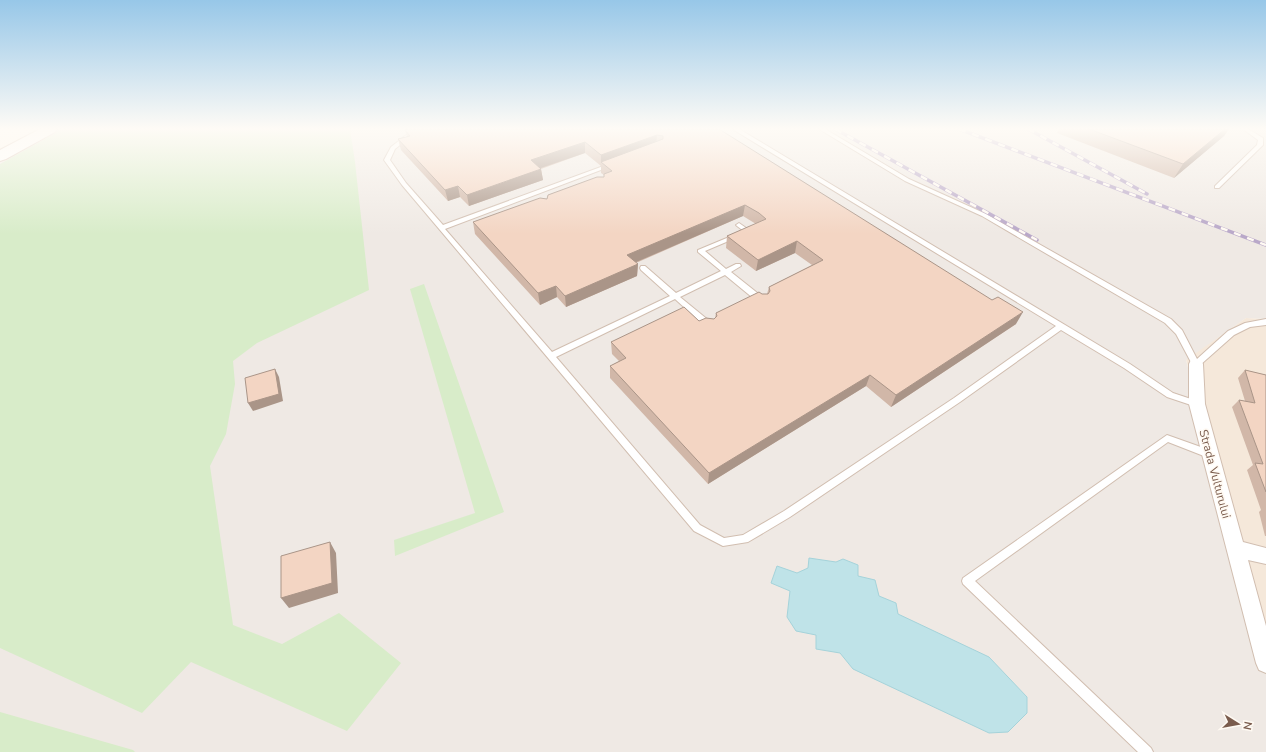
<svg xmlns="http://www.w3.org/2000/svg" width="1266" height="752" viewBox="0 0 1266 752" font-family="'Nunito Sans',sans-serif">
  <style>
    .residential { fill: #f5e8da }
    .industrial { fill: #efe9e4 }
    .green { fill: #d8ecc9 }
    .water { fill: #bfe3e8; stroke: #a5d3da }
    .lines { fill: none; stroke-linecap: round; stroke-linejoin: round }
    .service-casing { stroke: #d1beb0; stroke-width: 2 }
    .minor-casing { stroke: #d1beb0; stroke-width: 2 }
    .secondary-casing { stroke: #d6c0b0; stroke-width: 2 }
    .service { fill: #fff; fill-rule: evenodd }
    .minor { fill: #fff; fill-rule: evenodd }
    .secondary { fill: #fff; fill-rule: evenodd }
    .rail-casing { stroke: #b9a8c9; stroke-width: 3.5 }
    .rail { stroke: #fffaf3; stroke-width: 2.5; stroke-dasharray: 7; stroke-linecap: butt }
    .wall { fill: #d1b7a8 }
    .shaded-wall { fill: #aa9588 }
    .building { fill: #f3d5c3; stroke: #aa9588 }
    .labels { text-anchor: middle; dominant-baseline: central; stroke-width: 3; stroke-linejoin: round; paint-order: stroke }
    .street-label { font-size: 12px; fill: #7a5c4d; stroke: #fffaf3 }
  </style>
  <rect width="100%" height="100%" fill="#fdf6ec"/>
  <path class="residential" d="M1246,318L1266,319V662L1186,359Z"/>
  <path class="industrial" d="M50,129H1266V319L1246,318L1186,360L1266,662V752H0V156Z"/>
  <path class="green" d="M63,129H350L355,162L369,290L257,343L233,361L235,384L226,434L210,466L233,625L282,644L339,613L401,663L347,731L191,662L142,713L0,648V164Z
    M424,284L504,512L395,556L394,540L475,513L410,289Z
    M0,712L133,750L135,752H0Z"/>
  <path class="water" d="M809,558L836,562L843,559L858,565V576L875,580L879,596L896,603L898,614L989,657L1027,697V713L1008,732L989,733L853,669L840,653L816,649V635L796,631L787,617L790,591L771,583L777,566L797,573L808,568Z"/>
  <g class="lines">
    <g class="service-casing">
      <path id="service" d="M414,129H420L395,149L390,160L406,183L443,225L609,164L614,165L445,229L552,352L670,296L641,270L640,268L641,266H645L676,293L721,271L698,252V250L734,235H738V237L705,251L726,269L736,264H740L741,266L731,272L765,299L766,301L765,303H759L725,275L680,297L713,324L714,326L713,328H707L675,299L556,357L700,525L724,538L743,535L784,511L954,398L1056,326L734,130V129H739L1130,364L1173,393L1200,402L1201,404L1200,406L1197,407L1167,397L1124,368L1061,330L960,402L790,517L748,542L723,546L694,531L402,185L384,160L391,147Z
        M819,129H825L909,179L986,214L1171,319L1182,330L1197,359L1228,331L1245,323L1266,319V325L1250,327L1234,335L1199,366H1193L1176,334L1165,323L982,216L905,181Z
        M1243,129H1248L1263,138V145L1219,188H1215V186L1257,145L1258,140Z
        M739,223L749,230V232H745L737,226L736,225Z
        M1167,435L1212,451L1213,454L1212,457L1209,458L1168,442L975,581L1151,748L1153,752H1138L963,584L962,581L963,578Z"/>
    </g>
    <g class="minor-casing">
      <path id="minor" d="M1196,359L1201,360L1203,364L1205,404L1243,542L1266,548V564L1248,560L1266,626V673L1259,670L1256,663L1189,404V364L1191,360Z"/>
    </g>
    <g class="secondary-casing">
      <path id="secondary" d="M40,129H57L55,132L6,159L0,161V150Z"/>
    </g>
    <use href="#service" class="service"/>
    <use href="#minor" class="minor"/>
    <use href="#secondary" class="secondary"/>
    <g class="rail-casing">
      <path id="rail" d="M835,129L1037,240
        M959,129L1266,245
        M1028,129L1147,194"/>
    </g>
    <use href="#rail" class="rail"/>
  </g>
  <path class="wall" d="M719,129L1016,324L891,407L866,386L708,484L610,378V366L619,361L612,354L611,342L699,321L714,319L715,318L716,313L762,294H767L769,287L812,265L795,253L756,271L726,248L727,236L756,224L743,216L636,263L638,264L637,276L566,307L557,297L540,305L475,234L473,222L547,199L604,177V175L601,173V166L585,153L541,169L543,180L469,206L460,197L448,201L401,150L398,139L407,137L405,130Z
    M1059,129H1229L1224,136L1174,178L1057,133Z
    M1245,370L1266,375V536H1265L1259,512L1261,510L1247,470L1253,465L1232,407L1239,400L1245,401L1238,378Z"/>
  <path class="shaded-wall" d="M1225,129H1229L1224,136L1174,178L1183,164Z
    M657,135L656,146L601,162V155Z
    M585,142V153L532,171L531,160Z
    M541,169L543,180L469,206L467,195Z
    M458,186L460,197L448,201L445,190Z
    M745,205L743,216L627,266V255Z
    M797,241L795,253L756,271L758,260Z
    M638,264L637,276L566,307L565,296Z
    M556,286L557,297L540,305L538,293Z
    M1023,312L1016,324L891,407L896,395Z
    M275,369L279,377L283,401L253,411L248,403Z
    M870,375L866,386L708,484L709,473Z
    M330,542L336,553L338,593L289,608L281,598Z"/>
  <path class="building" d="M407,129H719L992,300L998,297L1023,312L896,395L870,375L709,473L610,366L626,358L611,342L684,307L699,321L706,318L714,319L717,316L716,313L759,292L762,294H768L770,291L769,287L823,260L797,241L758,260L727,236L766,219L759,213L745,205L627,255L638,264L565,296L556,286L538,293L473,222L540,198L547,199L548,195L597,177H604V174L612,171L601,162L663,139V136L657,135L601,155L585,142L531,160L541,169L467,195L458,186L445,190L398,139L410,136L405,130Z
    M1089,129H1225L1183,164Z
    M275,369L279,394L248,403L245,378Z
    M1245,370L1266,375V492L1255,463L1263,464L1239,400L1255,403Z
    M330,542L332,583L281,598V556Z"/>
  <linearGradient id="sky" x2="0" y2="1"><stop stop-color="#97c7e8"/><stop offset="0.55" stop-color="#fefbf6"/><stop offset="1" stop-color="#fefbf6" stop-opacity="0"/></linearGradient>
  <rect width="1266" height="234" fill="url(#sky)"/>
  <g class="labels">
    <g class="street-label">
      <text transform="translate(1215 474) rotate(75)">Strada Vulturului</text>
    </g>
  </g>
  <g transform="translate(1238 724) rotate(101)" stroke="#fffaf3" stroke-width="3" paint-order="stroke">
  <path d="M0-3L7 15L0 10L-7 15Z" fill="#7a5c4d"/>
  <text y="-6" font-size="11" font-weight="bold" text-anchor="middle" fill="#7a5c4d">N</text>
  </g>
</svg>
